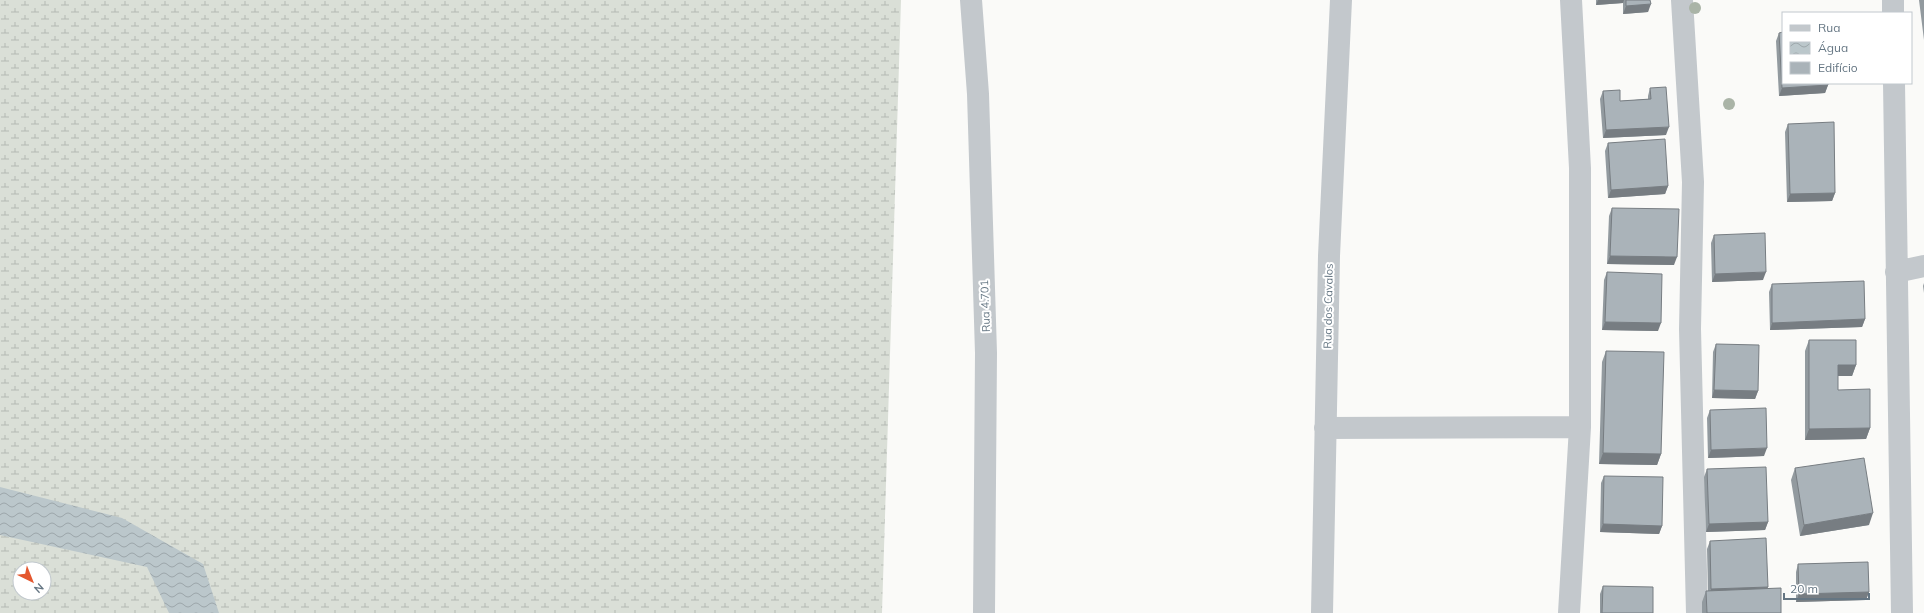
<svg xmlns="http://www.w3.org/2000/svg" width="1924" height="613" viewBox="0 0 1924 613" font-family="Mulish,sans-serif">
  <style>
    .wetland { fill: url(#wetland-marsh); fill-rule: evenodd }
    .water { fill: url(#water-waves) }
    .lines { fill: none; stroke-linecap: round; stroke-linejoin: round }
    .street { stroke: #c3c8cc; stroke-width: 22 }
    .tree { fill: #aab4a7 }
    .wall { fill: #929a9f }
    .shaded-wall { fill: #777d82 }
    .building { fill: #aab3b9; stroke: #777d82 }
    .labels { text-anchor: middle; dominant-baseline: central; stroke-width: 4; stroke-linejoin: round; paint-order: stroke }
    .street-label { font-size: 11px; fill: #657683; stroke: #fff }
  </style>
  <defs>
    <pattern id="wetland-marsh" width="20" height="14" patternUnits="userSpaceOnUse"><rect width="20" height="14" fill="#dadfd7"/><path d="M1 5h8M5 5V1M11 12h8M15 12V8" fill="none" stroke="#b4b9b4"/></pattern>
    <pattern id="water-waves" width="16" height="10" patternUnits="userSpaceOnUse"><rect width="16" height="10" fill="#bbc7cb"/><path d="M0 5q4-4 8 0t8 0" fill="none" stroke="#9ca6aa"/></pattern>
  </defs>
  <rect width="100%" height="100%" fill="#fafaf8"/>
  <path class="wetland" d="M0,0H901L882,613H0ZM20,569H44V593H20Z"/>
  <path class="water" d="M0,487L122,518L203,564L219,613H169L147,567L0,535Z"/>
  <g class="lines">
    <path class="street" d="M971,0L978,94L986,353L984,613
      M1682,0L1693,182L1690,329L1697,613
      M1893,0V13
      M1894,83L1902,613
      M1896,272L1924,266
      M1325,428L1580,427
      M1322,613L1329,256L1341,0
      M1569,613L1580,427V168L1571,0"/>
  </g>
  <g class="tree">
    <circle cx="1695" cy="8" r="6"/>
    <circle cx="1729" cy="104" r="6"/>
  </g>
  <path class="wall" d="M1596,0H1650L1648,12L1623,14V3L1596,5Z
    M1919,0H1924V40Z
    M1779,33L1828,85L1825,93L1779,96L1776,41Z
    M1650,88L1666,135L1603,138L1600,99L1603,91L1620,101L1648,99V96Z
    M1788,124L1835,193L1832,201L1787,202L1785,132Z
    M1608,143L1668,186L1665,194L1608,198L1605,151Z
    M1612,208L1674,265L1607,264L1609,216Z
    M1714,235L1763,280L1712,282L1711,243Z
    M1607,272L1658,331L1602,330L1604,280Z
    M1924,283V293L1923,286Z
    M1772,284L1865,319L1862,327L1770,330L1769,292Z
    M1809,340L1856,365L1852,376H1838V390L1870,428L1866,439L1805,440V351Z
    M1716,344L1758,391L1755,399L1712,398L1713,352Z
    M1606,351L1661,454L1657,465L1599,464L1602,362Z
    M1710,410L1764,456L1708,458L1707,418Z
    M1795,468L1869,525L1800,536L1791,480Z
    M1707,469L1768,522L1765,530L1706,532L1704,477Z
    M1604,476L1662,526L1659,534L1600,532L1601,483Z
    M1710,541L1767,589L1781,613H1702V602L1706,591H1708L1707,549Z
    M1798,564L1869,592L1866,600L1796,602V572Z
    M1603,586L1653,613H1600V594Z"/>
  <path class="shaded-wall" d="M1598,0H1624L1623,3L1596,5Z
    M1651,4L1648,12L1623,14L1626,6Z
    M1828,85L1825,93L1779,96L1782,88Z
    M1669,127L1666,135L1603,138L1606,130Z
    M1668,186L1665,194L1608,198L1611,190Z
    M1835,193L1832,201L1787,202L1790,194Z
    M1610,256L1677,257L1674,265L1607,264Z
    M1766,272L1763,280L1712,282L1715,274Z
    M1865,319L1862,327L1770,330L1772,323Z
    M1605,322L1661,323L1658,331L1602,330Z
    M1838,365H1856L1852,376H1834Z
    M1714,390L1758,391L1755,399L1712,398Z
    M1870,428L1866,439L1805,440L1809,429Z
    M1767,448L1764,456L1708,458L1711,450Z
    M1603,453L1661,454L1657,465L1599,464Z
    M1873,513L1869,525L1800,536L1804,525Z
    M1768,522L1765,530L1706,532L1709,524Z
    M1603,524L1662,526L1659,534L1600,532Z
    M1768,587L1765,595L1709,597L1711,589Z
    M1869,592L1866,600L1796,602L1799,594Z"/>
  <path class="building" d="M1626,0H1650L1651,4L1626,6Z
    M1783,32V83H1828V85L1782,88L1779,33Z
    M1666,87L1669,127L1606,130L1603,91L1620,90V101L1651,99L1650,88Z
    M1834,122L1835,193L1790,194L1788,124Z
    M1665,139L1668,186L1611,190L1608,143Z
    M1612,208L1679,209L1677,257L1610,256Z
    M1765,233L1766,272L1715,274L1714,235Z
    M1607,272L1662,274L1661,323L1605,322Z
    M1864,281L1865,319L1772,323V284Z
    M1809,340H1856V365H1838V390L1870,389V428L1809,429Z
    M1716,344L1759,345L1758,391L1714,390Z
    M1606,351L1664,352L1661,454L1603,453Z
    M1766,408L1767,448L1711,450L1710,410Z
    M1864,458L1873,513L1804,525L1795,468Z
    M1766,467L1768,522L1709,524L1707,469Z
    M1604,476L1663,477L1662,526L1603,524Z
    M1766,538L1768,587L1711,589L1710,541Z
    M1868,562L1869,592L1799,594L1798,564Z
    M1603,586L1653,587V613H1602Z
    M1781,588V613H1707L1706,591Z"/>
  <g class="labels">
    <g class="street-label">
      <text transform="translate(985 306) rotate(-92)">Rua 4.701</text>
      <text transform="translate(1328 306) rotate(-89)">Rua dos Cavalos</text>
    </g>
  </g>
  <rect x="1782" y="12" width="130" height="72" fill="#ffffff" stroke="#c1c8cd"/>
  <rect x="1790" y="25" width="20" height="6" fill="#c3c8cc" stroke="#c1c8cd"/>
  <text x="1818" y="32" font-size="12" fill="#657683">Rua</text>
  <rect x="1790" y="42" width="20" height="12" fill="url(#water-waves)" stroke="#c1c8cd"/>
  <text x="1818" y="52" font-size="12" fill="#657683">Água</text>
  <rect x="1790" y="62" width="20" height="12" fill="#aab3b9" stroke="#c1c8cd"/>
  <text x="1818" y="72" font-size="12" fill="#657683">Edifício</text>
  <g transform="translate(32 581) rotate(137)"><circle r="19" fill="#ffffff" stroke="#c1c8cd"/>
  <path d="M0-3L7 15L0 10L-7 15Z" fill="#e4572e"/>
  <text y="-6" font-size="11" font-weight="bold" text-anchor="middle" fill="#657683">N</text>
  </g>
  <path d="M1784 593v6h85v-6" fill="none" stroke="#657683" stroke-width="2"/>
  <text x="1790" y="593" font-size="12" fill="#657683" stroke="#ffffff" stroke-width="3" paint-order="stroke">20 m</text>
</svg>
